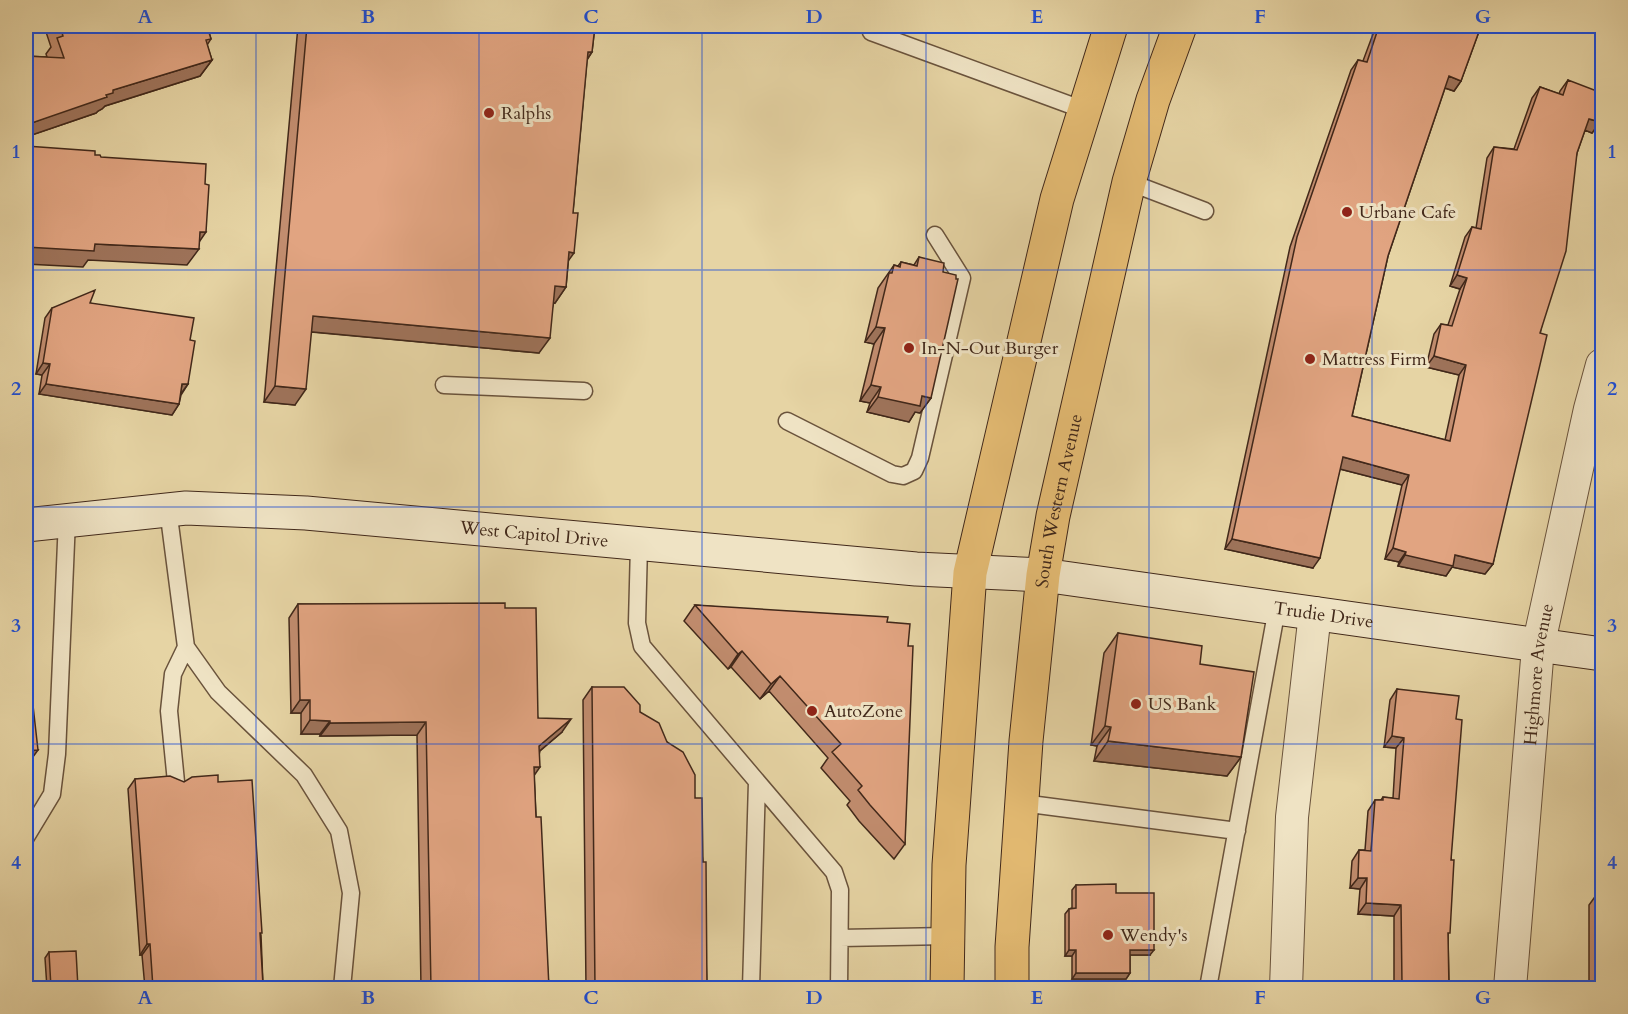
<svg xmlns="http://www.w3.org/2000/svg" width="1628" height="1014" viewBox="0 0 1628 1014" font-family="Cardo,serif">
  <style>
    .lines { fill: none; stroke-linecap: round; stroke-linejoin: round }
    .lane-casing { stroke: #6a533c; stroke-width: 19 }
    .street-casing { stroke: #6a533c; stroke-width: 34 }
    .secondary-casing { stroke: #41281a; stroke-width: 35 }
    .primary-casing { stroke: #41281a; stroke-width: 35 }
    .lane { stroke: #efe3c4; stroke-width: 16 }
    .street { stroke: #efe3c4; stroke-width: 32 }
    .secondary { stroke: #efe3c4; stroke-width: 33 }
    .primary { stroke: #e3ba72; stroke-width: 33 }
    .wall { fill: #c28d6f; stroke: #41281a; stroke-width: 1.5 }
    .shaded-wall { fill: #9e735a; stroke: #41281a; stroke-width: 1.5 }
    .building { fill: #e1a481; stroke: #41281a; stroke-width: 1.5 }
    .grid { fill: none; stroke: #1d4ed8; stroke-width: 1.5; stroke-opacity: 0.55 }
    .poi-dot { fill: #8f2418; stroke: #efe3c4; stroke-width: 2 }
    .labels { text-anchor: middle; dominant-baseline: central; stroke-width: 6; stroke-linejoin: round; paint-order: stroke }
    .poi-label { font-size: 18px; fill: #41281a; stroke: #efe3c4; text-anchor: start }
    .street-label { font-size: 18px; fill: #41281a; stroke: #efe3c4 }
    .neatline { fill: none; stroke: #1d4ed8; stroke-width: 2 }
    .grid-label { font-size: 20px; text-anchor: middle; font-weight: bold; fill: #1d4ed8 }
  </style>
  <rect width="100%" height="100%" fill="#e6d4a4"/>
  <filter id="stains"><feTurbulence type="fractalNoise" baseFrequency=".00333" numOctaves="4"/><feColorMatrix values="0 0 0 0 .2 0 0 0 0 .09 0 0 0 0 .02 0 0 0 .5 -.17"/></filter>
  <radialGradient id="worn" r=".72"><stop offset=".6" stop-color="#630" stop-opacity="0"/><stop offset="1" stop-color="#630" stop-opacity=".3"/></radialGradient>
  <g class="lines">
    <g class="lane-casing">
      <path id="lane" d="M871,32L1084,110
        M1129,182L1205,211
        M444,385L584,391
        M787,421L892,474L903,476L914,471L920,458L962,278L935,235
        M168,509L186,647L218,692L304,775L339,831L351,893L342,988
        M639,545L637,623L642,646L834,872L840,890L839,988
        M176,782L169,711L173,674L186,647
        M1022,803L1237,831
        M26,837L52,794L57,754L67,519
        M840,938L948,936
        M751,988L757,782
        M1208,988L1277,608"/>
    </g>
    <g class="street-casing">
      <g id="street">
        <path d="M1286,988L1292,817L1315,613"/>
        <path id="s1" d="M1510,988L1538,647L1590,409L1602,365"/>
      </g>
    </g>
    <g class="secondary-casing">
      <g id="secondary">
        <path id="s2" d="M26,525L186,508L306,513L916,569L1043,575L1602,654"/>
      </g>
    </g>
    <g class="primary-casing">
      <g id="primary">
        <path d="M947,988L949,865L970,573L1057,199L1111,26"/>
        <path id="s3" d="M1012,988V947L1026,741L1043,575L1053,516L1129,182L1153,100L1180,26"/>
      </g>
    </g>
    <use href="#lane" class="lane"/>
    <use href="#street" class="street"/>
    <use href="#secondary" class="secondary"/>
    <use href="#primary" class="primary"/>
  </g>
  <path class="wall" d="M51,26H207L211,39L207,45L212,60L200,76L105,106L102,109L98,111L96,113L26,137V56L47,57L46,54L51,47L46,32Z
    M298,26H595L592,52L587,60L566,287L555,303L554,302L539,353L311,332L295,405L264,402Z
    M1376,26H1481L1461,81L1454,91L1445,88L1388,256L1352,416L1445,440L1459,375L1426,367L1434,334L1441,324L1448,325L1460,289L1450,286L1465,237L1472,227L1476,228L1487,158L1494,147L1514,149L1532,98L1540,87L1559,94L1560,91L1568,80L1600,122L1592,133L1585,130L1577,153L1493,564L1485,574L1452,567L1446,576L1398,566L1399,562L1385,559L1402,485L1340,469L1313,568L1225,549L1290,247L1351,70L1358,60L1363,61Z
    M919,257L943,272L931,398L920,413L915,412L909,422L867,412L870,403L860,401L874,344L865,342L878,288L894,265L898,266L901,262L914,265Z
    M90,303L190,340L188,384L181,395L179,404L172,415L39,394L42,375L36,374L45,318L52,308Z
    M298,604L505,608L538,718L562,732L540,751L534,775L536,817L549,988H421L417,735L320,736V734H301V713H291L289,618Z
    M695,605L887,622L908,646L905,844L894,859L859,821L847,805L850,801L821,768L828,758L769,691L760,699L731,667L728,669L684,621Z
    M1118,633L1200,664L1241,757L1227,776L1094,761L1097,746L1091,745L1104,653Z
    M592,687L640,712L667,742L695,798L703,862L707,988H586L583,700Z
    M1397,689L1456,719L1448,936L1449,988H1380L1384,983H1394V916L1358,914L1360,889L1350,888L1352,861L1359,850H1365L1368,811L1375,800H1381L1383,797L1393,798L1396,748L1384,747L1390,700Z
    M1602,753V802H1601L1599,758Z
    M135,779L184,782H218L261,935L263,985L267,988H145L142,955H140L128,789Z
    M1076,885L1116,893L1150,955H1130V973L1126,979H1072V956H1065V914L1069,909L1072,908V890Z
    M1597,894L1602,988H1589V905Z
    M49,952L78,988H47L45,958Z"/>
  <path class="shaded-wall" d="M588,52H592L581,68Z
    M212,60L200,76L105,106L102,109L98,111L96,113L26,137V125L106,95L113,90Z
    M1449,76L1461,81L1454,91L1442,87Z
    M1589,119L1600,122L1592,133L1582,129Z
    M200,232H206L195,248Z
    M95,244L199,249L187,265L88,260L83,267L26,264V247Z
    M569,252L574,253L563,268Z
    M1457,275L1467,278L1460,289L1450,286Z
    M555,286L566,287L555,303L544,302Z
    M313,316L550,338L539,353L302,331Z
    M876,327L885,328L874,344L865,342Z
    M1434,356L1466,365L1459,375L1426,367Z
    M43,363L50,364L42,375L36,374Z
    M46,384L179,404L172,415L39,394Z
    M182,384H188L180,395Z
    M871,385L881,387L870,403L860,401Z
    M275,386L306,389L295,405L264,402Z
    M922,396L931,398L920,413L915,412L909,422L867,412L878,397Z
    M1343,457L1409,475L1402,485L1336,468Z
    M1232,539L1320,558L1313,568L1225,549Z
    M1393,548L1406,552L1399,562L1385,559Z
    M1405,555H1455L1493,564L1485,574L1452,567L1446,576L1398,566Z
    M742,651L731,667L728,669L738,654Z
    M780,676L769,691L760,699L771,684Z
    M300,700H310L301,713H291Z
    M571,719L562,732L530,759L539,746Z
    M310,720L330,721L320,734H301Z
    M426,722L417,735L320,736L330,723Z
    M1105,726L1111,727L1097,746L1091,745Z
    M1392,736L1404,738L1396,748L1384,747Z
    M1108,741L1241,757L1227,776L1094,761Z
    M38,750L27,765L26,766V751Z
    M534,767H540L531,780Z
    M1358,878H1367L1360,889L1350,888Z
    M1366,903L1401,905L1394,916L1358,914Z
    M147,944H150L142,955H140Z
    M1069,950H1076L1072,956H1065Z
    M1130,950H1154L1150,955H1126Z
    M1076,973H1130L1126,979H1072Z"/>
  <path class="building" d="M60,26H207L211,39L206,40L212,60L113,90V93L106,95L107,97L26,125V56L64,58L57,38L63,36Z
    M307,26H595L592,52H588L573,213H578L574,253L569,252L566,287L555,286L550,338L313,316L306,389L275,386Z
    M1379,26H1481L1461,81L1449,76L1388,256L1352,416L1450,441L1466,365L1434,356L1441,324L1452,326L1467,278L1457,275L1472,227L1481,229L1494,147L1517,150L1540,87L1563,95L1568,80L1602,93V115L1600,122L1589,119L1577,153L1566,251L1540,333L1547,335L1493,564L1455,555L1453,566L1405,555L1406,552L1393,548L1409,475L1343,457L1320,558L1232,539L1297,237L1358,60L1367,62Z
    M26,146L95,151V155H100L101,157L206,164L205,184L209,185L206,232H200L199,249L95,244L94,251L26,247Z
    M919,257L944,263L943,272L956,275V279H958L931,398L922,396L920,406L878,397L881,387L871,385L885,328L876,327L889,273H892L894,265L900,267L901,262L917,266Z
    M95,290L90,303L194,318L190,340L195,341L188,384H182L179,404L46,384L50,364L43,363L52,308Z
    M505,603V608H536L538,718L571,719L539,746L540,767H534L536,817H541L549,988H431L426,722L330,723V721L310,720V700H300L298,604Z
    M695,605L888,617L887,622L910,624L908,646H913L905,844L870,805L858,790L862,786L832,752L841,744L780,676L771,684L742,651L738,654Z
    M1118,633L1202,646L1200,664L1254,672L1241,757L1108,741L1111,727L1105,726Z
    M26,643L38,750L26,751Z
    M592,687H624L640,705V712L659,723L667,742L683,752L695,775V798H702L703,862H706L707,988H595Z
    M1397,689L1459,696L1456,719L1462,720L1451,860H1454L1450,933H1448L1449,988H1384V983L1402,984L1401,905L1366,903L1367,878H1358L1359,850L1371,851L1375,800H1383V797L1399,799L1404,738L1392,736Z
    M218,775V782L252,780L262,933H260L263,985H266L267,988H153L150,944H147L135,779L170,776L184,782L192,777Z
    M1116,884V893H1154V950H1130V973H1076V950H1069V909L1076,908V885Z
    M1597,894H1602V988H1597Z
    M76,951L78,988H51L49,952Z"/>
  <path class="grid" d="M256,26V988M479,26V988M702,26V988M926,26V988M1149,26V988M1372,26V988M26,270H1602M26,507H1602M26,744H1602"/>
  <g class="poi-dot">
    <circle cx="489" cy="113" r="6"/>
    <circle cx="1347" cy="212" r="6"/>
    <circle cx="909" cy="348" r="6"/>
    <circle cx="1310" cy="359" r="6"/>
    <circle cx="1136" cy="704" r="6"/>
    <circle cx="812" cy="711" r="6"/>
    <circle cx="1108" cy="935" r="6"/>
  </g>
  <g class="labels">
    <g class="poi-label">
      <text x="501" y="113">Ralphs</text>
      <text x="1359" y="212">Urbane Cafe</text>
      <text x="921" y="348">In-N-Out Burger</text>
      <text x="1322" y="359">Mattress Firm</text>
      <text x="1148" y="704">US Bank</text>
      <text x="824" y="711">AutoZone</text>
      <text x="1120" y="935">Wendy's</text>
    </g>
    <g class="street-label">
      <text stroke="none"><textPath href="#s3" startOffset="490">South Western Avenue</textPath></text>
      <text stroke="none"><textPath href="#s2" startOffset="510">West Capitol Drive</textPath></text>
      <text stroke="none"><textPath href="#s2" startOffset="1304">Trudie Drive</textPath></text>
      <text stroke="none"><textPath href="#s1" startOffset="315">Highmore Avenue</textPath></text>
    </g>
  </g>
  <rect width="1628" height="1014" fill="none" stroke="#e6d4a4" stroke-width="66"/>
  <rect x="33" y="33" width="1562" height="948" class="neatline"/>
  <g class="grid-label">
    <text x="145" y="23">A</text>
    <text x="368" y="23">B</text>
    <text x="591" y="23">C</text>
    <text x="814" y="23">D</text>
    <text x="1037" y="23">E</text>
    <text x="1260" y="23">F</text>
    <text x="1483" y="23">G</text>
    <text x="16" y="158">1</text>
    <text x="1612" y="158">1</text>
    <text x="16" y="395">2</text>
    <text x="1612" y="395">2</text>
    <text x="16" y="632">3</text>
    <text x="1612" y="632">3</text>
    <text x="16" y="869">4</text>
    <text x="1612" y="869">4</text>
    <text x="145" y="1004">A</text>
    <text x="368" y="1004">B</text>
    <text x="591" y="1004">C</text>
    <text x="814" y="1004">D</text>
    <text x="1037" y="1004">E</text>
    <text x="1260" y="1004">F</text>
    <text x="1483" y="1004">G</text>
  </g>
  <rect width="100%" height="100%" filter="url(#stains)"/>
  <rect width="100%" height="100%" fill="url(#worn)"/>
</svg>
